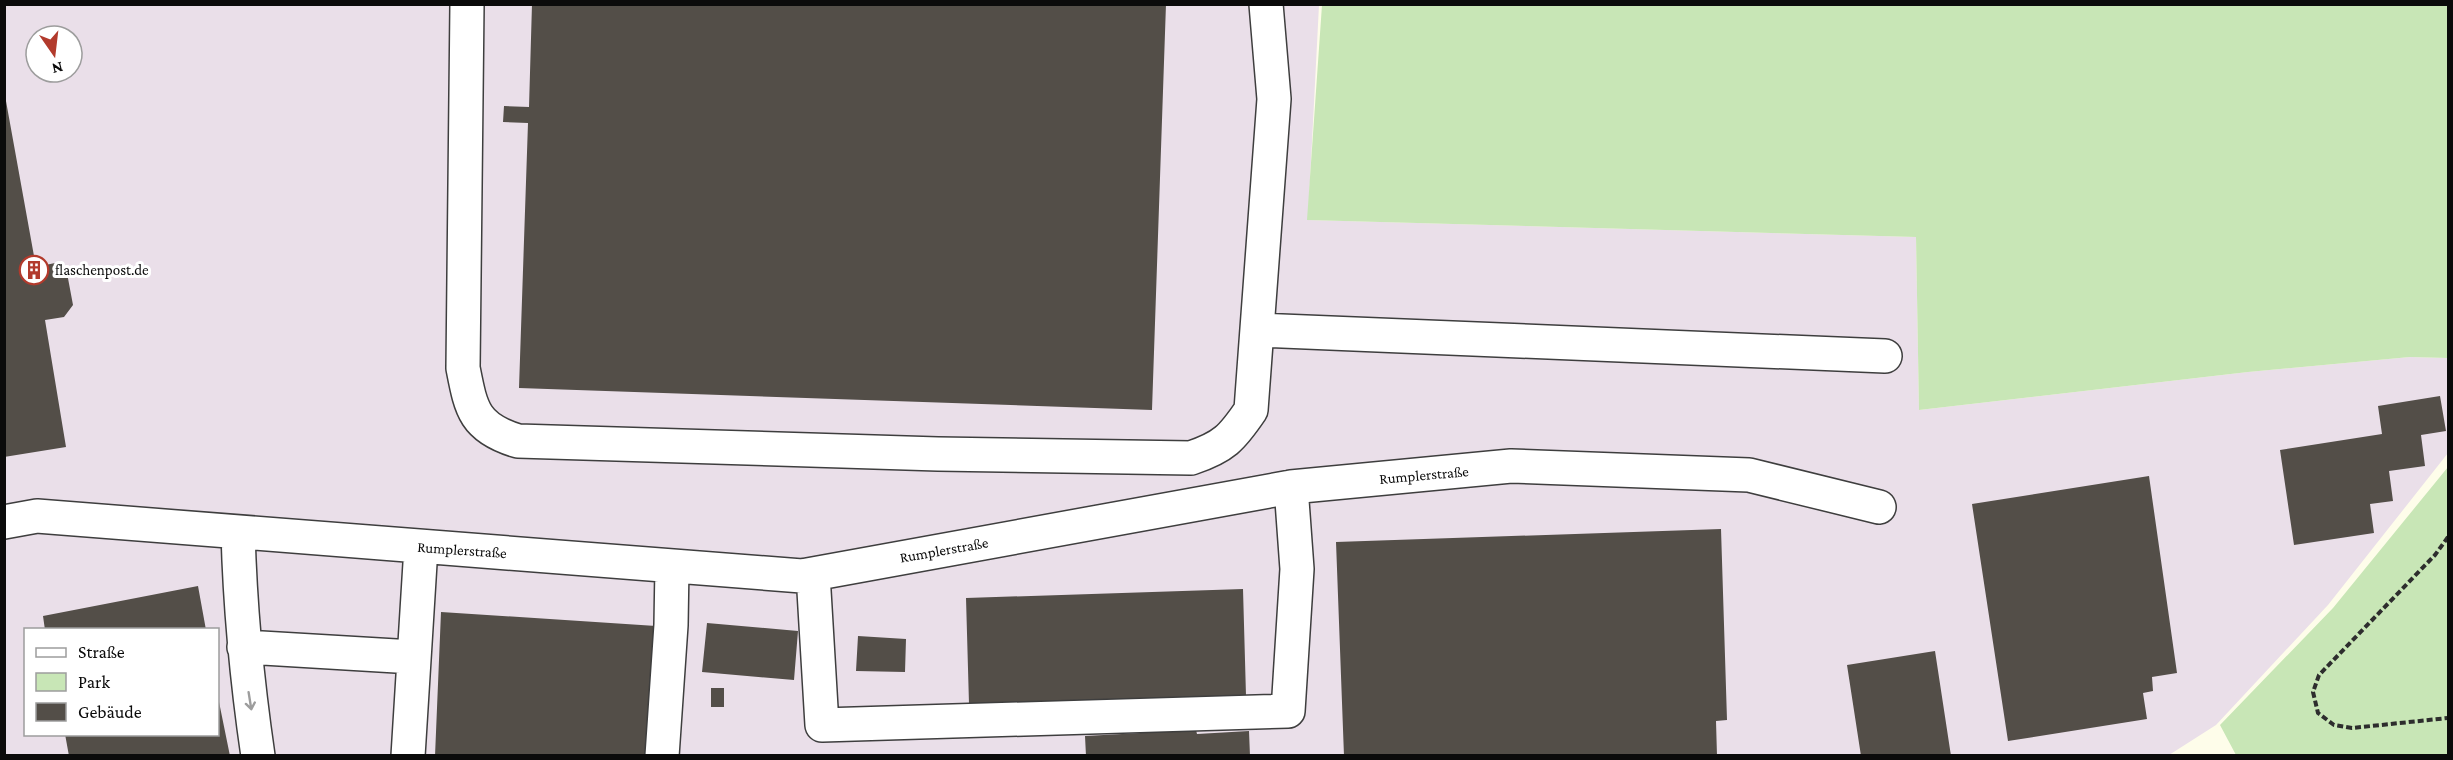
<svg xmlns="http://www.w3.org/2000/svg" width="2453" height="760" viewBox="0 0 2453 760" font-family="'Crimson Pro',serif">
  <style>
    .industrial { fill: #eadfe9; fill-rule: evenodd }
    .green { fill: #c8e6b6 }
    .building { fill: #534e48 }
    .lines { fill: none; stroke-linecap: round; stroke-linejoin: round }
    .minor-casing { stroke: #3e3e3e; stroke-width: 36 }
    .path { stroke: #2d2d2d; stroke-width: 4; stroke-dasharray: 6 3; stroke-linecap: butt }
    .minor { stroke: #fff; stroke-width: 33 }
    .oneway { stroke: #9d9d9d }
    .labels { text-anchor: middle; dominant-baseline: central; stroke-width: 6; stroke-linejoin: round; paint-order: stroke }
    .poi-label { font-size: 15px; fill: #0b0b0b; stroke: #fff; text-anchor: start }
    .street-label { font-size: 15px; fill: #0b0b0b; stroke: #fff }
  </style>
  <rect width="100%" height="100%" fill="#fefdea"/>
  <path class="industrial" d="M4,5H1319L1308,220L1916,237L1919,410L2248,372L2410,357L2448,358V453L2328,605L2216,725L2169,755H5ZM36,36H72V72H36ZM26,630H218V734H26Z"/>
  <path class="green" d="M1322,5H2448V358L2410,357L2248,372L1919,410L1916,237L1307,220Z
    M2448,467V755H2236L2220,725L2333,608Z"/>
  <path class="building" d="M532,4H1166L1152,410L519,388L528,123L503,122L504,106L529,107Z
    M4,90L36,267L55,263L67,273L73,305L64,317L45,320L66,447L4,457Z
    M2440,396L2446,431L2421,435L2425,466L2389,471L2393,501L2370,504L2374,533L2294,545L2280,450L2382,434L2378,406Z
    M2149,476L2177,673L2152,677L2153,691L2143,693L2147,719L2008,741L1972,504Z
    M1721,529L1727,720L1716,721L1717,756H1344L1336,542Z
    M198,586L206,630H45L43,616Z
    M1243,589L1246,696L969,704L966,598Z
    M441,612L656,626L648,756H435Z
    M707,623L798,631L794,680L702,672Z
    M858,636L906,639L905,672L856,671Z
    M1935,651L1951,756H1861L1847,665Z
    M711,688H724V707H711Z
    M218,697L230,756H69L65,734H218Z
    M1196,730L1197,734L1249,731L1250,756H1086L1085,736Z"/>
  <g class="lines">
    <g class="minor-casing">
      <path id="minor" d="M467,4L463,368C471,409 474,428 518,441L938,454L1191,458C1224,447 1232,438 1251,410L1274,99L1266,4
        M1257,330L1885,356
        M4,522L37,516L802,576L1291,487L1511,466L1749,475L1879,507
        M238,532C240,607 247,681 258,756
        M813,574L822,725L1288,711L1297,569L1291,487
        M244,647L413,657
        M408,756L421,547
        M662,756L671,625L672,566"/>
    </g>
    <path class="path" d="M2448,537L2435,555L2319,675L2313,692L2318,713L2334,725L2352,728L2448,718"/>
    <use href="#minor" class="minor"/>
  </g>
  <defs><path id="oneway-shaft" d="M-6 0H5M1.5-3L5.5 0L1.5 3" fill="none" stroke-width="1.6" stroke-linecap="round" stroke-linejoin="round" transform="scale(1.5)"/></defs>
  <use class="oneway" href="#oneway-shaft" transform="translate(250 701) rotate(81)"/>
  <defs>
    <g id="building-ring" transform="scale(1.5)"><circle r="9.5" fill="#fff" stroke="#b23a2c" stroke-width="1.5"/><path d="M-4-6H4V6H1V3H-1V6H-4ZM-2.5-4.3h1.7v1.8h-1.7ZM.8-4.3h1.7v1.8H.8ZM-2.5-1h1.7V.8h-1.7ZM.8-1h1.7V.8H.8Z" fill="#b23a2c"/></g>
  </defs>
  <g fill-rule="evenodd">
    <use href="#building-ring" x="34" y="270"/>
  </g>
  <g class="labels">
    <g class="poi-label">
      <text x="55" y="270">flaschenpost.de</text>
    </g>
    <g class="street-label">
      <text transform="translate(1424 475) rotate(-5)">Rumplerstraße</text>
      <text transform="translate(462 550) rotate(4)">Rumplerstraße</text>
      <text transform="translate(944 550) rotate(-10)">Rumplerstraße</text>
    </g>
  </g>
  <rect width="2453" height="760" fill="none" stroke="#0b0b0b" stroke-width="12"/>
  <rect x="24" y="628" width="195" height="108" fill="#ffffff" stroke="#9d9d9d" stroke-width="1.5"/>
  <rect x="36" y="648" width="30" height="9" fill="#ffffff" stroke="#9d9d9d" stroke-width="1.5"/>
  <text x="78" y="658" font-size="18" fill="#0b0b0b">Straße</text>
  <rect x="36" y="673" width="30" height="18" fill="#c8e6b6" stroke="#9d9d9d" stroke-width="1.5"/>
  <text x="78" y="688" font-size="18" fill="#0b0b0b">Park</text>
  <rect x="36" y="703" width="30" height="18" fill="#534e48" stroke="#9d9d9d" stroke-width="1.5"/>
  <text x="78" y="718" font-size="18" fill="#0b0b0b">Gebäude</text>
  <g transform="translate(54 54) rotate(166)"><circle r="28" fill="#ffffff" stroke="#9d9d9d" stroke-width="1.5"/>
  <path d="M0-4.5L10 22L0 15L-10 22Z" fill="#b23a2c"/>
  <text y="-9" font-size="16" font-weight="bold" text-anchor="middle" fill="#0b0b0b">N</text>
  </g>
</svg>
